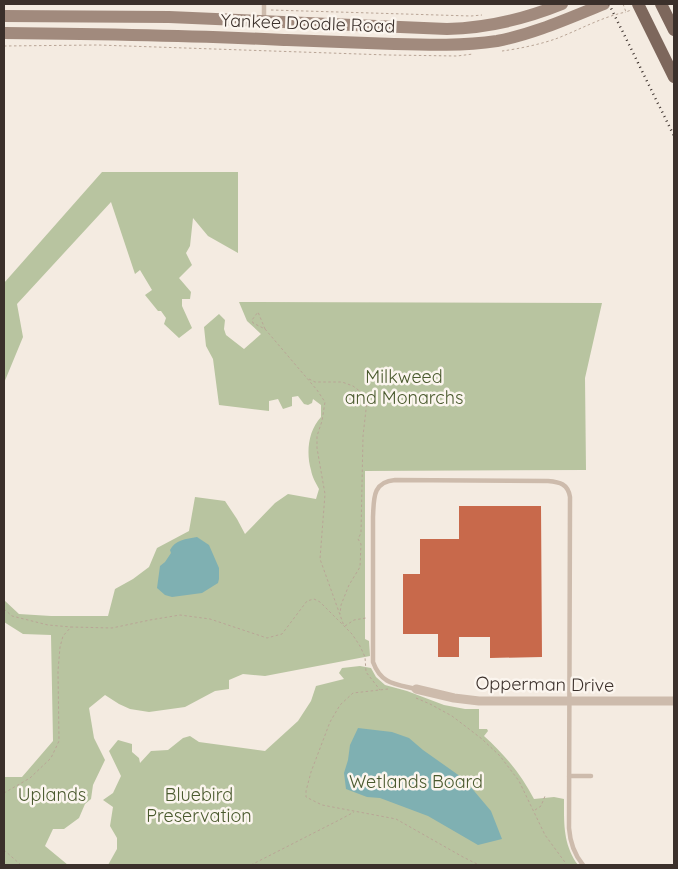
<svg xmlns="http://www.w3.org/2000/svg" width="678" height="869" viewBox="0 0 678 869" font-family="Quicksand,sans-serif">
  <style>
    .green { fill: #b8c4a0 }
    .water { fill: #7fb0b2 }
    .building { fill: #c8694b }
    .lines { fill: none; stroke-linecap: round; stroke-linejoin: round }
    .path { stroke: #b9a596; stroke-width: 1; stroke-dasharray: 2.5 2.5; stroke-linecap: butt }
    .lane { stroke: #cdbbac; stroke-width: 4.5 }
    .street { stroke: #cdbbac; stroke-width: 9 }
    .secondary { stroke: #a18a7d; stroke-width: 12 }
    .primary { stroke: #7d675c; stroke-width: 12 }
    .rail { stroke: #3b302b; stroke-width: 2.5; stroke-dasharray: 1 4; stroke-linecap: butt }
    .labels { text-anchor: middle; dominant-baseline: central; stroke-width: 5; stroke-linejoin: round; paint-order: stroke }
    .street-label { font-size: 18px; fill: #3b302b; stroke: #fbf5ee }
    .park-label { font-size: 18px; fill: #4a5a2e; stroke: #fbf5ee }
  </style>
  <rect width="100%" height="100%" fill="#f4ebe1"/>
  <path class="green" d="M102,172H238V253L208,236L193,218L190,246L186,253L192,265L179,278L191,292L190,299H182V306L192,328L179,338L164,324L166,318L161,311H158L145,295L152,290L140,270L135,274L111,202L17,304L23,337L4,383V283Z
    M239,302L602,303L585,378L586,470L365,471V639L369,641L370,656L265,676L243,674L229,680V689L215,691L185,707L149,712L130,709L119,704L105,695L89,708L94,738L105,760L93,785L91,799L85,804L79,818L64,829H53L45,846L68,865H5L4,775L5,777H22L53,741L51,635L23,634L4,622V600L19,614L51,616H108L115,589L133,579L149,567L157,548L189,531L195,497L225,501L237,519L245,534L275,503L288,494L316,499L319,489C316,483 312,477 311,470C306,453 308,431 321,417V405L313,399L312,403L308,405L304,404L298,396L292,397V406L283,409L278,399L269,401V411L219,405L213,359L206,346L204,327L219,314L225,320L224,329L226,335L244,349L261,334L247,321Z
    M360,666L371,668L376,677L385,685L407,691L444,705L465,709H479V729H487L488,731L484,736C505,755 521,774 534,799L554,797L564,799C564,824 563,844 578,865H108L117,849V838L110,826L113,807L103,800L113,793L121,776L109,751L118,740L132,744V752L139,758L140,763L151,751L168,750L183,738L190,736L199,742L265,751L298,721L311,701L316,686L344,679L339,673L342,668Z"/>
  <path class="water" d="M197,537L209,545L219,568V579L218,583L202,593L172,597L165,595L157,588L160,566L165,562L171,553L170,550C175,540 186,539 197,537Z
    M358,728L392,732L409,738L423,750L464,779L491,811L502,839L478,845L428,816L380,798L367,797L346,789L344,773L348,760L350,745Z"/>
  <path class="building" d="M459,506H541L542,657L490,658V637H459V657H438V634H403V574H420V539H459Z"/>
  <g class="lines">
    <path class="path" d="M623,4L626,12L631,10
      M271,10L471,16L482,15
      M4,46L98,45L388,55L457,56L473,54
      M502,51C518,49 542,44 558,38C581,29 602,17 626,12
      M265,329L258,312L252,320L253,323L265,329L317,390L325,402L322,421L317,436V448L325,494L320,559L344,626
      M309,379L315,382H342L353,386L361,392L367,401L363,436L361,533L358,539L361,544L360,567L349,585L341,605L340,614
      M4,609L12,616L48,625L71,627
      M345,626L354,620L366,618
      M388,689L353,693L340,705L330,722L311,772L306,791V797L322,805L396,819L463,857L479,865
      M416,698L430,704L452,716L482,739L500,756L519,781L545,835L567,865
      M4,793L30,778L51,758L59,741L58,671L60,647L63,636L71,627L112,628L150,620L180,615L210,619L267,638L282,634L307,601L314,599L320,602L352,634L360,646L365,657L366,672L380,690
      M535,810L541,806L545,796
      M4,850L21,865
      M251,865L343,818L354,812"/>
    <path class="lane" d="M264,4V20
      M416,689C395,684 381,684 373,662V517C374,499 372,482 395,480L548,481C560,482 568,484 570,497L569,828C570,842 574,854 583,865
      M569,776H591"/>
    <path class="street" d="M416,689L454,698L479,701H674"/>
    <path class="secondary" d="M4,16L169,17L447,29C488,28 525,19 562,4
      M4,33C97,34 191,35 284,40C321,41 358,43 394,44C429,45 463,46 497,41C534,34 569,18 604,4"/>
    <path class="primary" d="M638,4L674,77
      M661,4L674,30"/>
    <path class="rail" d="M609,4L674,136"/>
  </g>
  <g class="labels">
    <g class="street-label">
      <text transform="translate(308 23) rotate(2)">Yankee Doodle Road</text>
      <text transform="translate(545 684) rotate(1)">Opperman Drive</text>
    </g>
    <g class="park-label">
      <text x="404" y="376">Milkweed<tspan x="404" dy="21">and Monarchs</tspan></text>
      <text x="416" y="781">Wetlands Board</text>
      <text x="52" y="794">Uplands</text>
      <text x="199" y="794">Bluebird<tspan x="199" dy="21">Preservation</tspan></text>
    </g>
  </g>
  <rect width="678" height="869" fill="none" stroke="#3b302b" stroke-width="10"/>
</svg>
